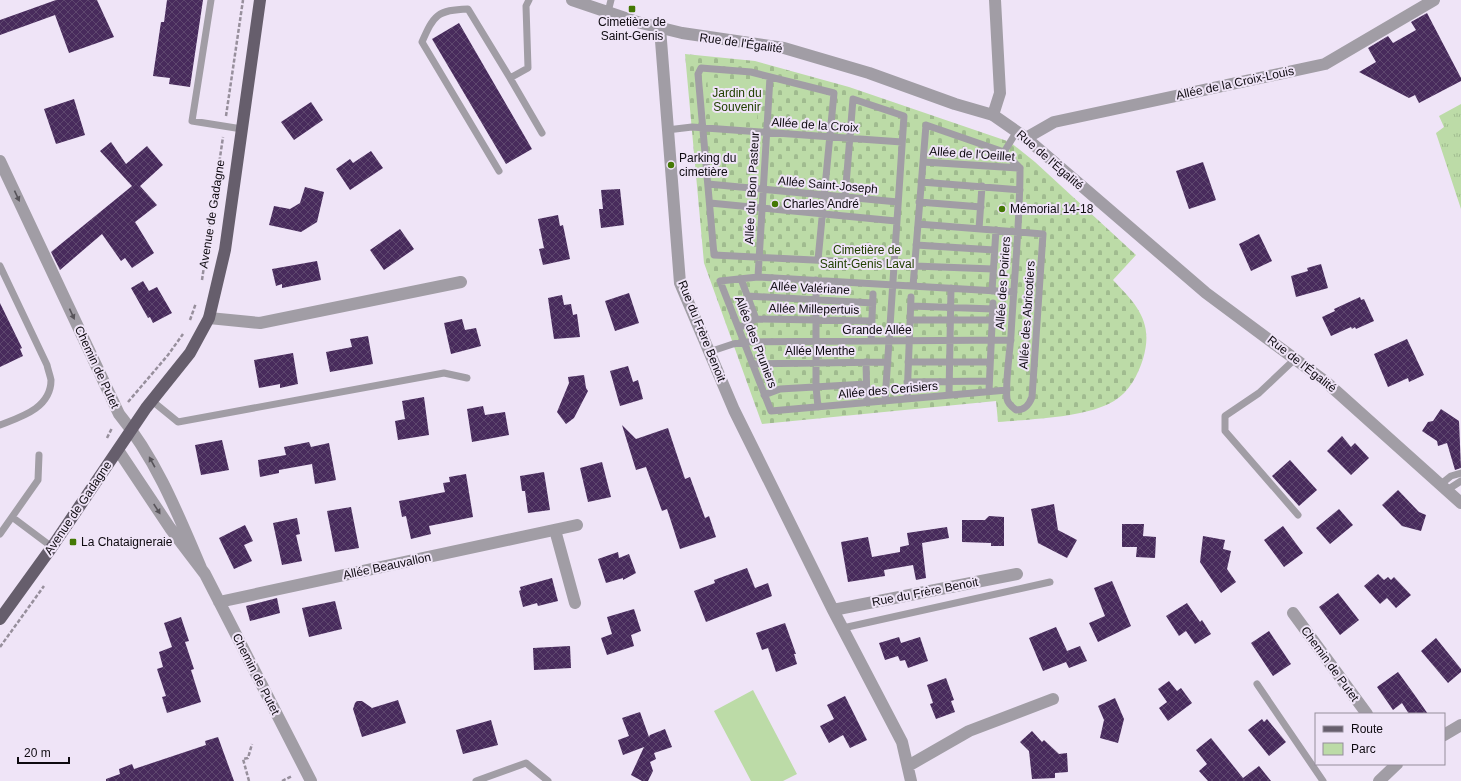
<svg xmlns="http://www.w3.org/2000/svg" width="1461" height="781" viewBox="0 0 1461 781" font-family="Arial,sans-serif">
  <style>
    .grass { fill: url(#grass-tufts) }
    .cemetery { fill: url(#cemetery-stones) }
    .park { fill: #bcdba7 }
    .building { fill: url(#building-cross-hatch) }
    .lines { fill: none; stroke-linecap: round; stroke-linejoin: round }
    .path { stroke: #978f9c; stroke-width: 2.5; stroke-dasharray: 4 2; stroke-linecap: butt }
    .service { stroke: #a19da5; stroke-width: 7 }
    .minor { stroke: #a19da5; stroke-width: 12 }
    .tertiary { stroke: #a19da5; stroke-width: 12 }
    .primary { stroke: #665e6c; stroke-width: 12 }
    .oneway { fill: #58545a }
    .poi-dot { fill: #447804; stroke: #efe4f7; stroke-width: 1.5 }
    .labels { text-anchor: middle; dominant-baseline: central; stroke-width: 4; stroke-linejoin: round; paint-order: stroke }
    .poi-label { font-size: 12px; fill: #0e0a10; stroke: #efe4f7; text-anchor: start }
    .street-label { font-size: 12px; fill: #0e0a10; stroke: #efe4f7 }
    .park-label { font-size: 12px; fill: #214000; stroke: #efe4f7 }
  </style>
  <defs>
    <pattern id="grass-tufts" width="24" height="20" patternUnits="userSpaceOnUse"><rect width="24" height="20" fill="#bcdba7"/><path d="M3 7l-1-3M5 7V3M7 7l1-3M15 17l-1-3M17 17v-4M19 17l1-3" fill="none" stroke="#a0bb8f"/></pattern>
    <pattern id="cemetery-stones" width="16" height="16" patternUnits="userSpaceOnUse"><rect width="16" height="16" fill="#bcdba7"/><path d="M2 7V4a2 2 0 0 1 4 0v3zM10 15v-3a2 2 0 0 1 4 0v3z" fill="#a0bb8f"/></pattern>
    <pattern id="building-cross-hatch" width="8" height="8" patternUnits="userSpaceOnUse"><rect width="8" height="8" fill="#482b5c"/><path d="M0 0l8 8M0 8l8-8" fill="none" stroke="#5e476e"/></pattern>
  </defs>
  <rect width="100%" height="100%" fill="#efe4f7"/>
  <path class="grass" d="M1461,104V209L1436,133L1444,127L1439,116Z"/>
  <path class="cemetery" d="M685,54L755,61L849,87L1010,142L1035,162L1136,255L1113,280C1137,305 1154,322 1143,359C1138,375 1129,392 1114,401C1086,418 1031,419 998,422L996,401L762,424L704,263Z"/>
  <path class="park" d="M707,77L759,82L757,122L711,119Z
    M753,690L797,774L783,781H751L714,711Z"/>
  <path class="building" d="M56,0H97L114,37L69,53L55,15L0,35V20Z
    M167,0H203L190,87L169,84L170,78L153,76L161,22H164Z
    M1427,13L1461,78V81L1419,103L1415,95L1409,98L1359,72L1376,62L1368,48L1388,36L1393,43L1416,30L1411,22Z
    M459,23L532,149L506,164L432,39Z
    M74,99L85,135L56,144L44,109Z
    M311,102L323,120L294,140L281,122Z
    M111,142L126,164L147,146L163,165L140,186L157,205L135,222L154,253L132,268L125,258L121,261L102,234L60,270L51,252L132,186L100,151Z
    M371,151L383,168L350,190L336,169L350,159L353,163Z
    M1203,162L1216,200L1189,209L1176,171Z
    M305,187L324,192L317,222L301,232L269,225L274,206L290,209L300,203Z
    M620,189L624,225L601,228L599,209H603L601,190Z
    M558,215L560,226L563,225L570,259L543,265L539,249L544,248L538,219Z
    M400,229L414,249L384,270L370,250Z
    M1259,234L1272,261L1251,271L1239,244Z
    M317,261L321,280L282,288V284L276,286L272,269Z
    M1321,264L1328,288L1296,297L1291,276L1308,271L1307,268Z
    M143,281L149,291L157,287L172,313L153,323L150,317L148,318L131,288Z
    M629,293L639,323L615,331L605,301Z
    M562,295L564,305L571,304L573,315L577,314L580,337L554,339L548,298Z
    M1360,297L1361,300L1364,299L1374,321L1356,329L1355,327L1352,329L1351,327L1331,336L1322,317L1335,311L1334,309Z
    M0,303L22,348L20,349L23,356L0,367Z
    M462,319L465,330L476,328L481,346L451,354L444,323Z
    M368,336L373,364L330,372L326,352L352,347L350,339Z
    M1407,339L1424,375L1409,382L1408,378L1388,387L1374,354Z
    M293,353L298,384L280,388V384L259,388L254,360Z
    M628,366L633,382L638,380L643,399L620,406L610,371Z
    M584,375L586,388L588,391L574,418L566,424L557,412L569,383L568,377Z
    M424,397L429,435L398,440L395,421L405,419L402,401Z
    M483,406L485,415L505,412L509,435L472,442L467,409Z
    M1441,409L1459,421L1461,468L1455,470L1447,443L1438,446L1437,441L1422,431L1428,422L1433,421Z
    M622,425L636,439L668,428L685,479L690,477L705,518L709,516L716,537L680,549L667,509L662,511L646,467L636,470Z
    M1342,436L1351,447L1355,443L1369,458L1351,475L1327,451Z
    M222,440L229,470L201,475L195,445Z
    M309,442L311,447L329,443L336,480L315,484L312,464L279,470V473L260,477L258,460L286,455L284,447Z
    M1290,460L1317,490L1299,506L1272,476Z
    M602,462L611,497L588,502L580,468Z
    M544,472L550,510L528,513L525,491H522L520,476Z
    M466,474L473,517L429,526L431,534L411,539L406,516L402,517L399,501L445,492L443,483L450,482L449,477Z
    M1398,490L1419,512L1426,515L1421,531L1402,526L1382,505Z
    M1054,504L1058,530L1077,540L1067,558L1038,543L1031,509Z
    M351,507L359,548L335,552L327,511Z
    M1339,509L1353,525L1330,544L1316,528Z
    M989,516L1004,517V546H991V543L962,542V520H985Z
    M297,518L300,534L296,535L302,561L282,565L273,523Z
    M1122,524H1144L1143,536L1156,537L1155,558L1136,557L1137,547H1122Z
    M245,525L253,541L244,545L252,561L234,569L219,538Z
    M1283,526L1303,553L1284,567L1264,540Z
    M947,527L949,538L922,543L926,578L916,580L913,565L884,570L885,576L848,582L841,542L868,537L872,557L900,552V547L909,545L907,533Z
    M1203,536L1225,540L1223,549L1231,551L1227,569L1236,582L1221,593L1200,562Z
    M618,552L619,558L629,554L636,573L623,580V578L606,583L598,559Z
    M747,568L755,588L768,583L772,596L706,622L694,591L715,583L714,580Z
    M1378,574L1384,580L1388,577L1391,580L1394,577L1411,595L1396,608L1387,598L1380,604L1364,586Z
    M552,578L558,601L538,606L537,603L523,607L519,591L521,590L520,587Z
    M1112,581L1131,626L1098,642L1089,623L1105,616L1094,588Z
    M1338,593L1359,620L1340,635L1319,607Z
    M277,598L280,613L250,621L246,606Z
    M335,601L342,629L309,637L302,608Z
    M1187,603L1200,622L1202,620L1211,634L1195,644L1186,631L1179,636L1166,616Z
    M634,609L641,631L631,635L634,646L607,655L601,638L612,634L607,617Z
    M181,617L189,641L185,642L194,669L191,670L201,702L167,713L162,697L166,696L157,669L163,667L159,652L172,647L164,623Z
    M785,623L796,654H794L797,664L776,672L768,648L762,650L756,633Z
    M1056,627L1067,651L1080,646L1087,661L1069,668L1066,662L1043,671L1029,638Z
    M1269,631L1291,664L1273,676L1251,643Z
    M899,637L901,643L920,637L928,661L908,668L905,660L900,661L898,656L885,660L879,643Z
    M1436,638L1461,669V672L1448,683L1421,651Z
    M570,646L571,668L534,670L533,648Z
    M1398,672L1414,694L1428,714H1409L1402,703L1393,710L1377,687Z
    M946,678L954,700L951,701L955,712L936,719L930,704L933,703L927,685Z
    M1169,681L1177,691L1181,688L1192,703L1168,721L1159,708L1167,702L1158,689Z
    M845,696L867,740L850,748L843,735L829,743L820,726L834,719L827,705Z
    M1115,698L1124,719L1118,743L1100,738L1104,720L1098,706Z
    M398,700L406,723L362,737L353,709L355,703L357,701H362L372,708Z
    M640,712L649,737L650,735L665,729L672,747L654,753L656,759L650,762L653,771L648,781H642L631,775L644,747L623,755L618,740L629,736L622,718Z
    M1262,719L1264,722L1267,719L1286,742L1269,756L1248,730Z
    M491,720L498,745L463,754L456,730Z
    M1032,731L1042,742L1044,740L1059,754L1067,753L1068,772L1055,773V778L1032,779L1029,751L1020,742Z
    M218,737L234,781H106V779L120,774L119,769L132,764L134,769L206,745L205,741Z
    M1211,738L1243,778L1259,766L1271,781H1208L1199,771L1207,764L1196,750Z"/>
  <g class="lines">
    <path class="path" d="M226,116L243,0
      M202,280L223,137
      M190,320L196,303
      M128,402L168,355L183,334
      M107,438L112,428
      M0,647L44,586
      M249,781L243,759L248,758L252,744
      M282,781L292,776"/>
    <path class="service" d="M211,0L192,121L242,129
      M608,12L611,0
      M510,78L542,133
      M667,130L692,127L902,142
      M1004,152L1017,131
      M923,162L1020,168
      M499,171L422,42C434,15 437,10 468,9L510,78L528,68L526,6L529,0
      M921,182L1020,190
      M708,184L898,202
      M845,197L853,99L904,116L885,401
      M919,202L981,207
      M710,203L896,221
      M918,224L1043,234L1032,397C1029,405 1025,410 1016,410C1012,407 1008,404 1007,399C1005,384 1010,351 1011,335C1014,279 1020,224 1020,168
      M979,229L982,186
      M916,245L994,250
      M818,260L834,93L751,72L701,68L698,74L714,255C774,258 833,261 893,264
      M0,266L47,365C48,370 50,375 51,380C51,408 21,417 0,425
      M915,266L993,269
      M758,277L770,77
      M816,280V387L818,407
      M913,286L926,125L1004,152L1020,168
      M992,291L996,230
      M747,296L873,303
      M911,306L993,309
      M756,319L872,321
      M910,320H993
      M739,328L756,319L741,279
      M871,341L873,294
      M709,352L733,344L744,342L1011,340
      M1296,358L1259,393L1225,416V431L1298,515
      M866,362L867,402
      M908,362H990
      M753,364L888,362
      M907,382L989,381
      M1007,390L771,411L720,281L758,277L1014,292
      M989,391L993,303
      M764,395L780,389L866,384
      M949,395L951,288
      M907,399L911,297
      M151,400L178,422L444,373L467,378
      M39,455L38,480L12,517L52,547
      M1441,484L1451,476L1461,473
      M1447,490L1461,481
      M0,534L12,517
      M843,628L1050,582
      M1257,684L1323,781
      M476,781L526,763L548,781"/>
    <path class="minor" d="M660,28L680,283L734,410L833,610L902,742L911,781
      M993,115L1000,93L995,0
      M1026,138L1054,122L1325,64L1434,0
      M0,161L119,414C156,459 178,514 201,568
      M209,318L260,323L461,282
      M118,450L170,528L205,574L311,781
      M555,530L575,603
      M219,602L577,525
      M833,610L1017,574
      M1293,613L1367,714
      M1444,735L1461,725
      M908,766L969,731L1053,699
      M1379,781L1397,764"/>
    <path class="tertiary" d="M572,0L637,22L682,33L784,48L869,73L955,104L993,115L1026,138L1206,293L1326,382L1461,503"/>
    <path class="primary" d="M0,619L52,547L146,408L190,353L209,318L225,250L260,0"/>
  </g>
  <defs><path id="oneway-solid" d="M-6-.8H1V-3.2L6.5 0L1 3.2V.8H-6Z"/></defs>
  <g class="oneway">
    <use href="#oneway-solid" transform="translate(17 196) rotate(65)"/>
    <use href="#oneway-solid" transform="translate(72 314) rotate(65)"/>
    <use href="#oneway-solid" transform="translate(152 462) rotate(-119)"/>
    <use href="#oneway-solid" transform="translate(157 509) rotate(57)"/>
  </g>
  <g class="poi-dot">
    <rect x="628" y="5" width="8" height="8" rx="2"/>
    <circle cx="671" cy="165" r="4"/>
    <circle cx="775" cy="204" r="4"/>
    <circle cx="1002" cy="209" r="4"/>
    <rect x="69" y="538" width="8" height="8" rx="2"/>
  </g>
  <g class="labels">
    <g class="poi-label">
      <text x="632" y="22" text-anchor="middle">Cimetière de<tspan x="632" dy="14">Saint-Genis</tspan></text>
      <text x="679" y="158">Parking du<tspan x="679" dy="14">cimetière</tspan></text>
      <text x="783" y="204">Charles André</text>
      <text x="1010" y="209">Mémorial 14-18</text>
      <text x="81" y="542">La Chataigneraie</text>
    </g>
    <g class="street-label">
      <text transform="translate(741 43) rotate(8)">Rue de l'Égalité</text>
      <text transform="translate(1235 83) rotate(-12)">Allée de la Croix-Louis</text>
      <text transform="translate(815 125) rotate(4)">Allée de la Croix</text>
      <text transform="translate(972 154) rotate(4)">Allée de l'Oeillet</text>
      <text transform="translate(1050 160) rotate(41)">Rue de l'Égalité</text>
      <text transform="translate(828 185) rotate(5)">Allée Saint-Joseph</text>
      <text transform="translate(752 188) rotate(-87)">Allée du Bon Pasteur</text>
      <text transform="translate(212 214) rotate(-81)">Avenue de Gadagne</text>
      <text transform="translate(1003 283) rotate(-86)">Allée des Poiriers</text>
      <text transform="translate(810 288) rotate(3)">Allée Valériane</text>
      <text transform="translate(814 309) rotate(1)">Allée Millepertuis</text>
      <text transform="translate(1027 315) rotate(-86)">Allée des Abricotiers</text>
      <text x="877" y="330">Grande Allée</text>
      <text transform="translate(702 331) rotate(68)">Rue du Frère Benoit</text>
      <text transform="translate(756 342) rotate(69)">Allée des Pruniers</text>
      <text x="820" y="351">Allée Menthe</text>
      <text transform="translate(1302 364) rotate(38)">Rue de l'Égalité</text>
      <text transform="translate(97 367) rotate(65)">Chemin de Putet</text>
      <text transform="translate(888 390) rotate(-5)">Allée des Cerisiers</text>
      <text transform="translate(78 508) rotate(-56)">Avenue de Gadagne</text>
      <text transform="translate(387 566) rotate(-12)">Allée Beauvallon</text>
      <text transform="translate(925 592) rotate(-11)">Rue du Frère Benoit</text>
      <text transform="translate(1330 664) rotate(54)">Chemin de Putet</text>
      <text transform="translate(256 674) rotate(63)">Chemin de Putet</text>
    </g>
    <g class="park-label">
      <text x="737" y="93">Jardin du<tspan x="737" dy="14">Souvenir</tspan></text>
      <text x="867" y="250">Cimetière de<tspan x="867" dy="14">Saint-Genis Laval</tspan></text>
    </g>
  </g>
  <rect x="1315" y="713" width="130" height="52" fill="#efe4f7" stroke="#958d9b"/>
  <rect x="1323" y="726" width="20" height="6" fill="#665e6c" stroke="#958d9b"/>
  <text x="1351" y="733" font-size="12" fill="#0e0a10">Route</text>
  <rect x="1323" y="743" width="20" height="12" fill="#bcdba7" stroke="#958d9b"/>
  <text x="1351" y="753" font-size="12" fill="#0e0a10">Parc</text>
  <path d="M18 757v6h51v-6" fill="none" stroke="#0e0a10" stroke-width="2"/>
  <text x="24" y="757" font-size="12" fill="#0e0a10" stroke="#efe4f7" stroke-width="3" paint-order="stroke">20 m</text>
</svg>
